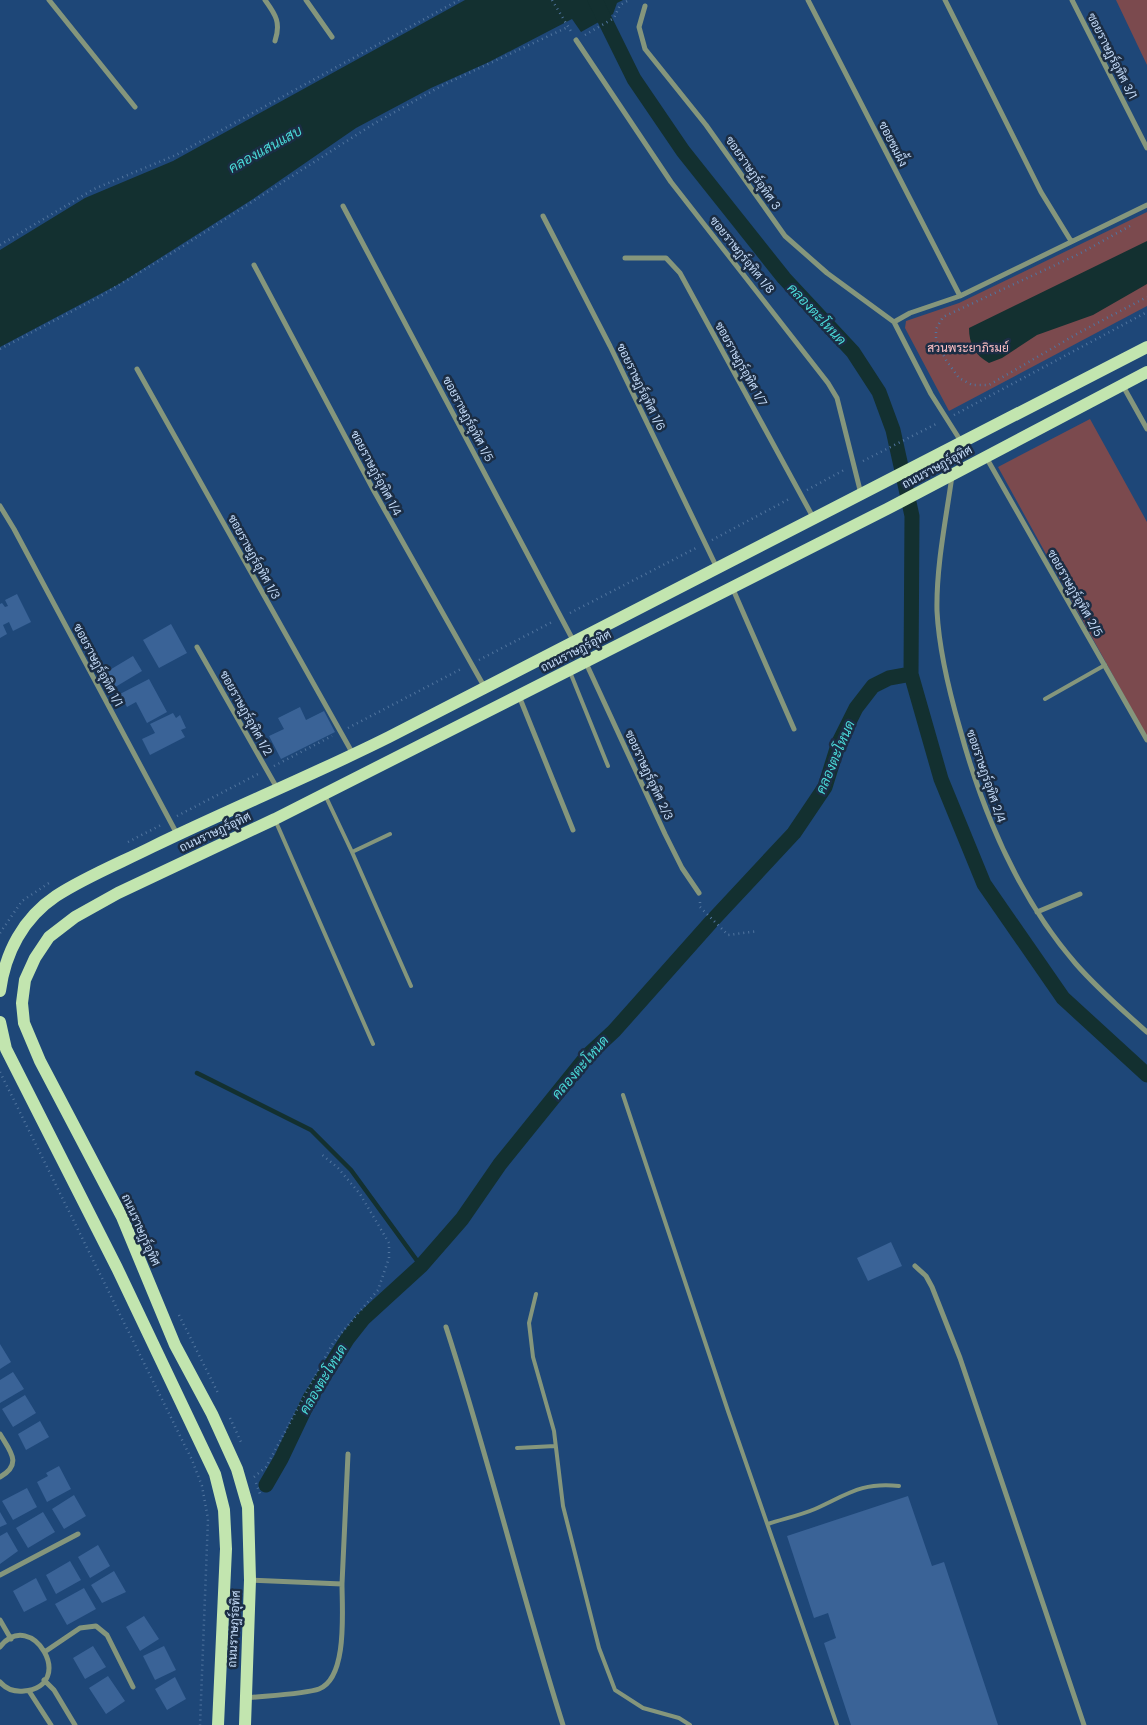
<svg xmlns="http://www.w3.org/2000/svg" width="1147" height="1725" viewBox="0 0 1147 1725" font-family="'DM Sans',Sarabun,sans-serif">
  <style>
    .green { fill: #7b4a4e }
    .water { fill: #133030 }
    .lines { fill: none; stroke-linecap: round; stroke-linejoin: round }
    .stream { stroke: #133030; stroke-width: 4.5 }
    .canal { stroke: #133030; stroke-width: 15 }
    .building { fill: #3a6397 }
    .path { stroke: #51759f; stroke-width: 2.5; stroke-dasharray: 1 4; stroke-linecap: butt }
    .service { stroke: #85967c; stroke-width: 4 }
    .minor { stroke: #85967c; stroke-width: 5 }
    .primary { stroke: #c2e5af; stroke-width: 12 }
    .labels { text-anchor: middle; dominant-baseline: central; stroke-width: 5; stroke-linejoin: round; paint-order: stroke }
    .street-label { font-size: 12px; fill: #c4dbf8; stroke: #1b2d44 }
    .park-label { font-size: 12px; fill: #ffc1c5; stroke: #1b2d44 }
    .water-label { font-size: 14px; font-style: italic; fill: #4ad8d7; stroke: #1b2d44 }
  </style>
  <rect width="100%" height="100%" fill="#1e4778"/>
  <path class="green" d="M1116,0H1147V65Z
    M1147,212V306L949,411L905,328L906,321L959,303Z
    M1090,419L1147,522V737L998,467Z"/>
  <path class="water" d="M465,0H623L617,3L613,14L581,32L572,19L489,62L431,88L356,128L253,199L119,284L0,347V250L85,198L173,161Z
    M1147,241V284L1093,315L1037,335L1002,358L989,363C975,355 969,344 969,328Z"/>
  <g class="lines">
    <path class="stream" d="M197,1073L311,1130L351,1170L421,1266"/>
    <path class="canal" d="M595,0L634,79L683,151L784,278L853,352L879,392L893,430L912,516L911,674L941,779L984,884L1063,998L1147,1075
      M266,1485L281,1459L310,1398L348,1338L363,1319L421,1266L462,1219L500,1164L588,1055L614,1031L711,922L794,833L825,787L839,742L856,708L873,686L889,678L911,674"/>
  </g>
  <path class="building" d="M17,594L31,622L13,631L9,622L3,625L7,634L0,638V604L2,603L5,607L8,606L5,600Z
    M171,624L187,653L159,668L143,640Z
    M133,656L142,671L112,689L103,674Z
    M149,679L167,712L147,723L136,702L127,707L120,694Z
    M300,707L306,720L324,711L335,732L281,759L269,736L284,729L278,718Z
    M173,713L176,718L180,715L186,728L181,730L185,737L150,755L142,739L155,733L150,724Z
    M891,1242L902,1266L868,1281L857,1258Z
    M0,1344L11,1362L0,1369Z
    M13,1372L24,1389L0,1403V1380Z
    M25,1395L36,1413L13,1427L2,1409Z
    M40,1421L49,1437L26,1450L18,1434Z
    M59,1466L71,1489L47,1502L37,1482L48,1476L46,1473Z
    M27,1488L37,1507L13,1520L2,1501Z
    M74,1495L86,1516L64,1529L52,1509Z
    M908,1496L932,1566L944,1562L998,1725H851L824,1643L836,1638L828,1613L814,1618L787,1536Z
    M0,1512L7,1524L0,1527Z
    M43,1512L55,1532L28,1548L16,1528Z
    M7,1532L18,1551L0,1564V1536Z
    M98,1545L110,1566L90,1578L78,1557Z
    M70,1561L81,1580L56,1594L46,1575Z
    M114,1571L126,1592L102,1603L91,1585Z
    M36,1578L47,1600L24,1612L13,1591Z
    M84,1588L96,1609L67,1625L55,1604Z
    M144,1616L159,1639L140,1651L126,1627Z
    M93,1646L106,1667L85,1679L73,1658Z
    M164,1646L176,1670L155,1680L143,1656Z
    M108,1676L125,1701L106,1714L89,1688Z
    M175,1677L186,1699L167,1710L155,1689Z"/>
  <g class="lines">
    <path class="path" d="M552,0L572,33
      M585,35L614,18L620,5L629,0
      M1130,226L1079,254L943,317L936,329V340L946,360L959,378L972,385H989L1082,331L1147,297
      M0,245L94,189L176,155L459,0
      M0,349L99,297L180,248L375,123L445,84L568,27
      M954,415L1147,312
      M863,461L938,423
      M807,490L844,470
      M712,540L791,498
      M570,613L696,548
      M479,660L554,621
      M348,728L463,668
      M274,766L332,736
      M177,816L258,774
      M128,842L161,825
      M700,902V907L728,935L758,931
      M0,933L22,901L52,881
      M0,1072L192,1460L202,1486L208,1519L200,1725
      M179,1315L218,1393
      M230,1418L241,1442
      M254,1477L266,1467L333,1343L378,1290L389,1258V1243L360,1194L338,1168L320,1153
      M256,1483L260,1494"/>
    <path class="service" d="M570,672L608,766
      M1045,699L1105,665
      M325,795L352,852L390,834
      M276,822L373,1044
      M352,852L411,986
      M623,1095L728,1411L837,1725
      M536,1294L529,1323L533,1357L554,1431L563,1506L599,1648L615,1690L643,1708L679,1718L690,1725
      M517,1448L555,1446
      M768,1524C783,1519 801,1515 815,1509C848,1494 862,1482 899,1486"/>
    <path class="minor" d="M49,0L135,107
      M265,0C276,15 281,23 275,41
      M306,0L332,37
      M808,0L960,296
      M945,0L1041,192L1071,241
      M1072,0L1147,148
      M645,6L639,27L645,49L706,125L785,236L827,273L894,322L931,394L962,443
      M576,40L671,182L828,383L837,398L861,494
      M343,206L574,642
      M543,216L610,346L717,568
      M625,258H666L680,273L814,519
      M254,265L374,491L485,688
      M894,322L910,313L960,296L1147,205
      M137,369L353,754
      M1123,386L1147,429
      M986,457L1147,740
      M952,476C946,519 936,567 937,611C939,651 949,691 960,729C983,814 1018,897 1076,964C1098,989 1123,1011 1147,1032
      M0,506L14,529L177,834
      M732,587L794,729
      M197,647L277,788
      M586,663L665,834L682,868L699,893
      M519,696L573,830
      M1037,912L1080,894
      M915,1266L926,1276L932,1287L960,1358L1084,1725
      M446,1327C489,1459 521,1593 563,1725
      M0,1434C10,1451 23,1464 0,1477
      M0,1575L78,1534
      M250,1580L342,1584L348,1454
      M0,1620L11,1639
      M0,1647C32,1606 78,1686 24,1691C15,1692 6,1689 0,1682
      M46,1651L80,1628L96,1626L107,1635L133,1687
      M44,1680L54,1690L75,1725
      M29,1691L51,1725
      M246,1698C263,1696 306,1694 319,1689C348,1678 342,1609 342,1584"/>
    <path class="primary" d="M0,991C5,953 23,918 56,896C85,877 120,863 152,847C230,809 311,776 389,737C643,609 895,478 1147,347
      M0,1022L6,1049L117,1268L215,1474L224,1510L226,1549L218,1725
      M245,1725L250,1580L248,1507L237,1469L212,1414L175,1345L122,1217L40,1061L24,1023L22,1003L25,980L35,958L49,937L75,917L118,893L275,819L887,509L1147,372"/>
  </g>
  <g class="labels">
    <g class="street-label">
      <text transform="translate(1112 56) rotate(63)">ซอยราษฎร์อุทิศ 3/1</text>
      <text transform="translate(893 144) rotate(63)">ซอยชมผึ้ง</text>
      <text transform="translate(753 173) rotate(55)">ซอยราษฎร์อุทิศ 3</text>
      <text transform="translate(742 255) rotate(51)">ซอยราษฎร์อุทิศ 1/8</text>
      <text transform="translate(741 364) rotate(61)">ซอยราษฎร์อุทิศ 1/7</text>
      <text transform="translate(641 387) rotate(64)">ซอยราษฎร์อุทิศ 1/6</text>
      <text transform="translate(468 419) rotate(62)">ซอยราษฎร์อุทิศ 1/5</text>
      <text transform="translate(937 467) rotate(-28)">ถนนราษฎร์อุทิศ</text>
      <text transform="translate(376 473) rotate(62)">ซอยราษฎร์อุทิศ 1/4</text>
      <text transform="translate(254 557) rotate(61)">ซอยราษฎร์อุทิศ 1/3</text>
      <text transform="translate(1075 593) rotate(60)">ซอยราษฎร์อุทิศ 2/5</text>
      <text transform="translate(576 651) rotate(-27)">ถนนราษฎร์อุทิศ</text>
      <text transform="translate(98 665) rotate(62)">ซอยราษฎร์อุทิศ 1/1</text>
      <text transform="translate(246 713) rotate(61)">ซอยราษฎร์อุทิศ 1/2</text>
      <text transform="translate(649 775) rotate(65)">ซอยราษฎร์อุทิศ 2/3</text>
      <text transform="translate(986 776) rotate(71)">ซอยราษฎร์อุทิศ 2/4</text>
      <text transform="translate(215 832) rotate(-25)">ถนนราษฎร์อุทิศ</text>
      <text transform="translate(141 1230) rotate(66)">ถนนราษฎร์อุทิศ</text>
      <text transform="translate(234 1629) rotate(-87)">ถนนราษฎร์อุทิศ</text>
    </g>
    <g class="park-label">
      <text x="968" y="348">สวนพระยาภิรมย์</text>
    </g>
    <g class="water-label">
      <text transform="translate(265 149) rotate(-29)">คลองแสนแสบ</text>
      <text transform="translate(817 314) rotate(47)">คลองตะโหนด</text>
      <text transform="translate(835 757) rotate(-67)">คลองตะโหนด</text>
      <text transform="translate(580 1067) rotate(-49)">คลองตะโหนด</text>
      <text transform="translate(323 1379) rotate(-59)">คลองตะโหนด</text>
    </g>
  </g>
</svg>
